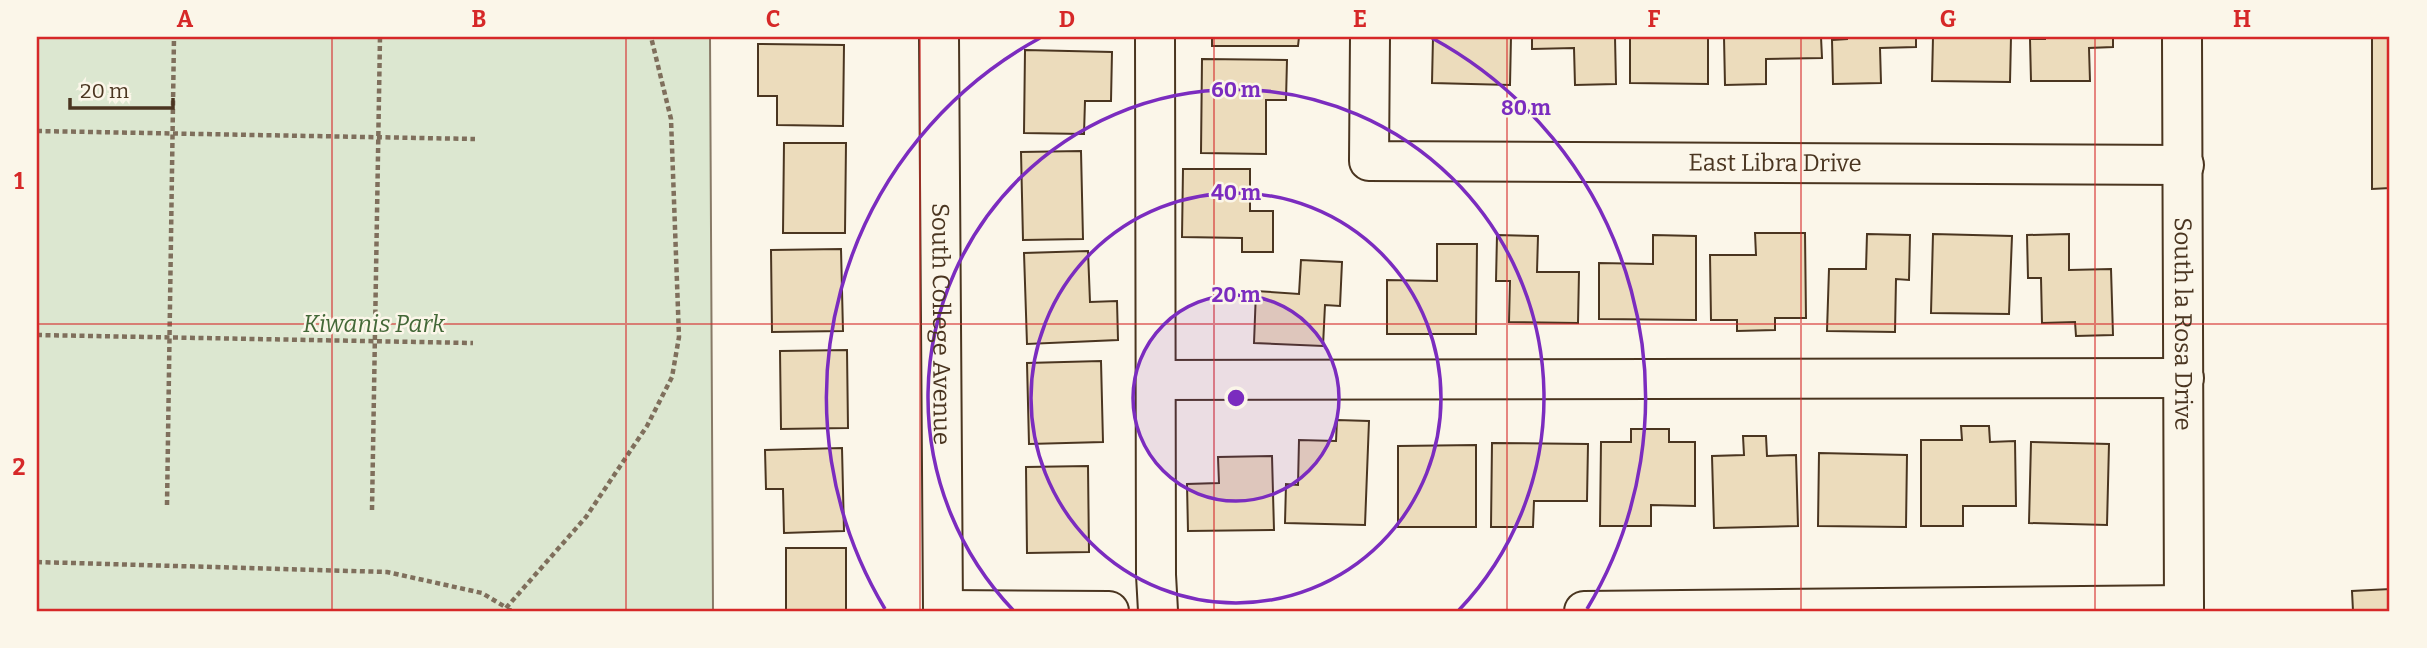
<svg xmlns="http://www.w3.org/2000/svg" width="2427" height="648" viewBox="0 0 2427 648" font-family="Bitter,serif">
  <style>
    .green { fill: #dce7d0; stroke: #887966; stroke-width: 2 }
    .building { fill: #ecdcbc; stroke: #4a3520; stroke-width: 2 }
    .lines { fill: none; stroke-linecap: round; stroke-linejoin: round }
    .minor-casing { stroke: #4a3520; stroke-width: 42 }
    .path { stroke: #7f6f5c; stroke-width: 4.5; stroke-dasharray: 5 3.5; stroke-linecap: butt }
    .minor { stroke: #fbf6e9; stroke-width: 38 }
    .grid { fill: none; stroke: #d62828; stroke-width: 2; stroke-opacity: 0.55 }
    .ring { fill: none; stroke: #7b2cbf; stroke-width: 3.5 }
    .labels { text-anchor: middle; dominant-baseline: central; stroke-width: 5; stroke-linejoin: round; paint-order: stroke }
    .street-label { font-size: 24px; fill: #4a3520; stroke: #fbf6e9 }
    .park-label { font-size: 24px; font-style: italic; fill: #436837; stroke: #fbf6e9 }
    .centre { fill: #7b2cbf; stroke: #fbf6e9; stroke-width: 3.5 }
    .ring-label { font-size: 21px; text-anchor: middle; font-weight: bold; fill: #7b2cbf; stroke: #fbf6e9; stroke-width: 5; stroke-linejoin: round; paint-order: stroke }
    .neatline { fill: none; stroke: #d62828; stroke-width: 2.5 }
    .grid-label { font-size: 23px; text-anchor: middle; font-weight: bold; fill: #d62828 }
  </style>
  <rect width="100%" height="100%" fill="#fbf6e9"/>
  <path class="green" d="M37,37H710L713,611H37Z"/>
  <path class="building" d="M1212,37H1299L1298,46H1212Z
    M1433,37H1511L1510,85L1432,83Z
    M1532,37H1615L1616,84L1575,85L1574,48L1532,49Z
    M1630,37H1708V84L1630,83Z
    M1724,37H1821L1822,58L1766,59V84L1725,85Z
    M1847,37H1916V47L1880,48L1881,83L1833,84L1832,40L1847,39Z
    M1933,37H2011L2010,82L1932,81Z
    M2045,37H2113V47L2089,48L2090,81H2031L2030,39H2045Z
    M2372,37H2390V188L2372,189Z
    M758,44L844,45L843,126L777,125V96H758Z
    M1025,50L1112,52L1111,101H1085L1084,134L1024,133Z
    M1202,59L1287,60L1286,100H1266V154L1201,153Z
    M784,143H846L845,233H783Z
    M1081,151L1083,239L1023,240L1021,152Z
    M1183,169H1250V211H1273V252H1242V238L1182,237Z
    M1755,233H1805L1806,318H1775V330L1737,331V320H1711L1710,255H1756Z
    M1867,234L1910,235L1909,280L1896,279L1895,332L1827,331L1829,269H1866Z
    M1933,234L2012,236L2009,314L1931,313Z
    M2069,234V270L2111,269L2113,335L2076,336L2075,322L2042,323L2041,278H2028L2027,235Z
    M1497,235L1538,236L1537,272H1579L1578,323L1509,322L1510,281H1496Z
    M1653,235L1696,236V320L1599,319V263L1653,264Z
    M1437,244H1477L1476,334H1387V280L1437,281Z
    M841,249L843,331L772,332L771,250Z
    M1088,251L1090,302L1117,301L1118,340L1027,344L1024,253Z
    M1301,260L1342,262L1340,306L1325,305L1323,346L1254,343L1256,291L1299,294Z
    M847,350L848,428L781,429L780,351Z
    M1101,361L1103,442L1029,444L1027,363Z
    M1337,420L1369,421L1365,525L1285,523L1286,484L1298,485L1299,440L1336,441Z
    M1961,426H1989L1990,442L2015,441L2016,506H1963V526H1921V440H1962Z
    M1631,429H1669V442H1695V506L1651,505V526H1600L1601,442H1631Z
    M1743,436H1766L1767,456L1796,455L1798,526L1714,528L1712,456L1744,455Z
    M2031,442L2109,444L2107,525L2029,523Z
    M1492,443L1588,444L1587,501H1534L1533,527H1491Z
    M1476,445V527H1398V446Z
    M842,448L844,531L784,533L783,489H766L765,450Z
    M1819,453L1907,455L1906,527L1818,526Z
    M1272,456L1274,530L1188,531L1187,484L1219,483L1218,457Z
    M1088,466L1089,552L1027,553L1026,467Z
    M786,548H846V611H786Z
    M2390,589V611H2353L2352,591Z"/>
  <g class="lines">
    <g class="minor-casing">
      <g id="minor">
        <path id="s1" d="M939,37L943,611"/>
        <path d="M1155,37L1156,575L1158,611"/>
        <path id="s2" d="M1370,37L1369,161L2184,165"/>
        <path id="s3" d="M2182,37L2184,611"/>
        <path d="M1157,380L2184,378"/>
        <path d="M943,610L1109,611"/>
        <path d="M1584,611L2184,605"/>
      </g>
    </g>
    <path class="path" d="M37,131L475,139
      M37,335L473,343
      M167,505L174,37
      M372,510L380,37
      M37,562L387,572L482,593L512,611
      M506,608L586,517L647,426L672,377L679,337L671,119L651,37"/>
    <use href="#minor" class="minor"/>
  </g>
  <path class="grid" d="M332,37V611M626,37V611M920,37V611M1214,37V611M1507,37V611M1801,37V611M2095,37V611M37,324H2390"/>
  <circle cx="1236" cy="398" r="103" fill="#7b2cbf" fill-opacity=".12"/>
  <g class="ring">
    <circle cx="1236" cy="398" r="103"/>
    <circle cx="1236" cy="398" r="205"/>
    <path d="M1013 610A308 308 0 1 1 1459 610"/>
    <path d="M885 609A410 410 0 0 1 1040 38M1432 38A410 410 0 0 1 1587 609"/>
  </g>
  <g class="labels">
    <g class="street-label">
      <text stroke="none"><textPath href="#s2" startOffset="530">East Libra Drive</textPath></text>
      <text stroke="none"><textPath href="#s1" startOffset="287">South College Avenue</textPath></text>
      <text stroke="none"><textPath href="#s3" startOffset="287">South la Rosa Drive</textPath></text>
    </g>
    <g class="park-label">
      <text x="374" y="324">Kiwanis Park</text>
    </g>
  </g>
  <circle cx="1236" cy="398" r="10" class="centre"/>
  <g class="ring-label">
    <text x="1236" y="97">60 m</text>
    <text x="1526" y="115">80 m</text>
    <text x="1236" y="200">40 m</text>
    <text x="1236" y="302">20 m</text>
  </g>
  <rect width="2427" height="648" fill="none" stroke="#fbf6e9" stroke-width="77"/>
  <path d="M70 98v10h103v-10" fill="none" stroke="#4a3520" stroke-width="3.5"/>
  <text x="80" y="98" font-size="21" fill="#4a3520" stroke="#fbf6e9" stroke-width="5" paint-order="stroke">20 m</text>
  <rect x="38" y="38" width="2350" height="572" class="neatline"/>
  <g class="grid-label">
    <text x="185" y="27">A</text>
    <text x="479" y="27">B</text>
    <text x="773" y="27">C</text>
    <text x="1067" y="27">D</text>
    <text x="1360" y="27">E</text>
    <text x="1654" y="27">F</text>
    <text x="1948" y="27">G</text>
    <text x="2242" y="27">H</text>
    <text x="19" y="189">1</text>
    <text x="19" y="475">2</text>
  </g>
</svg>
